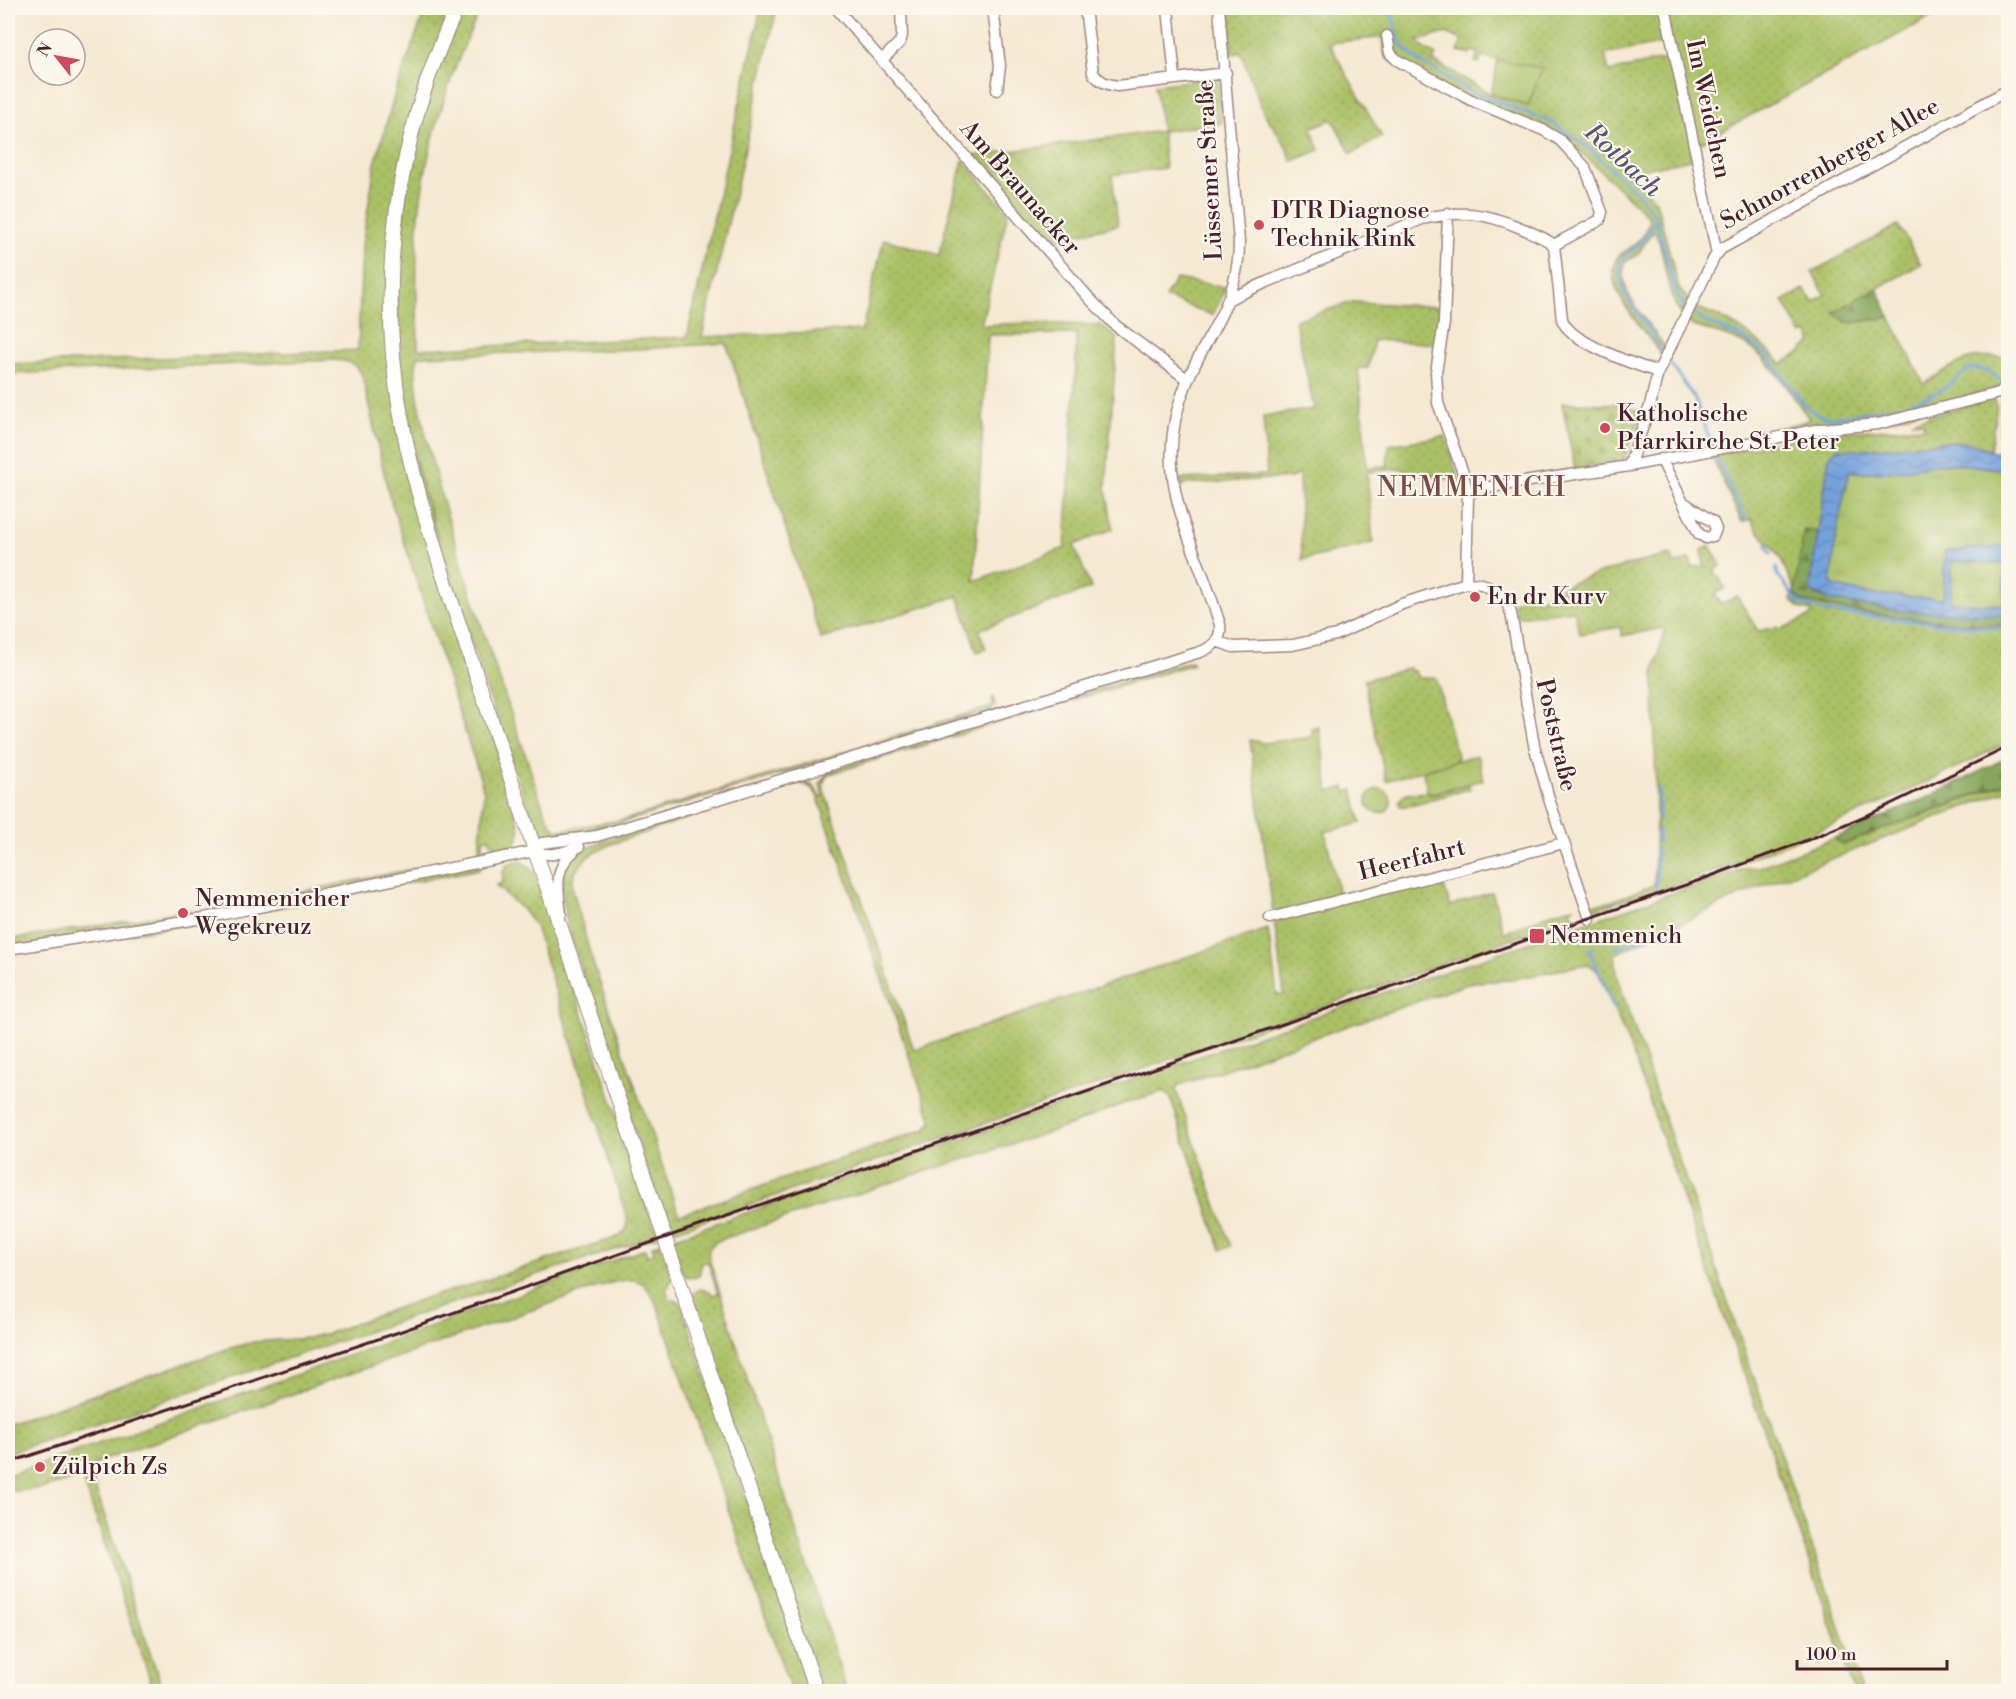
<svg xmlns="http://www.w3.org/2000/svg" width="2016" height="1699" viewBox="0 0 2016 1699" font-family="'Libre Bodoni',serif">
  <style>
    .grass { fill: url(#grass-dots); stroke: #7a7048; stroke-width: 1.5; fill-rule: evenodd }
    .forest { fill: url(#forest-firs); stroke: #686343; stroke-width: 1.5 }
    .cemetery { fill: url(#cemetery-stones); stroke: #7a7048; stroke-width: 1.5 }
    .park { fill: url(#park-tufts); stroke: #7a7048; stroke-width: 1.5 }
    .pitch { fill: #aac166; stroke: #7a7048; stroke-width: 1.5 }
    .water { fill: url(#water-waves); stroke: #5f6084; stroke-width: 1.5; fill-rule: evenodd }
    .lines { fill: none; stroke-linecap: round; stroke-linejoin: round }
    .stream { stroke: #74a2dd; stroke-width: 3 }
    .minor-casing { stroke: #9f847e; stroke-width: 13 }
    .tertiary-casing { stroke: #9f847e; stroke-width: 16 }
    .minor { stroke: #fff; stroke-width: 10 }
    .tertiary { stroke: #fff; stroke-width: 14 }
    .rail { stroke: #4a1f2b; stroke-width: 3 }
    .poi-dot { fill: #d1495b; stroke: #fbf7ec; stroke-width: 2 }
    .labels { text-anchor: middle; dominant-baseline: central; stroke-width: 4.5; stroke-linejoin: round; paint-order: stroke }
    .street-label { font-size: 24px; fill: #4a1f2b; stroke: #fbf7ec }
    .poi-label { font-size: 24px; fill: #4a1f2b; stroke: #fbf7ec; text-anchor: start }
    .water-label { font-size: 26px; font-style: italic; fill: #5b5372; stroke: #fbf7ec }
    .quarter-label { font-size: 27px; letter-spacing: 1.5px; fill: #7b4b48; stroke: #fbf7ec }
  </style>
  <defs>
    <pattern id="grass-dots" width="8" height="8" patternUnits="userSpaceOnUse" patternTransform="scale(1.5)"><rect width="8" height="8" fill="#aac166"/><path d="M2 2h.1M6 6h.1" fill="none" stroke="#94a559" stroke-width="1.8" stroke-linecap="round"/></pattern>
    <pattern id="forest-firs" width="22" height="20" patternUnits="userSpaceOnUse" patternTransform="scale(1.5)"><rect width="22" height="20" fill="#87a75b"/><path d="M5 1l3.5 6h-7zM16 11l3.5 6h-7z" fill="#70874b"/></pattern>
    <pattern id="cemetery-stones" width="16" height="16" patternUnits="userSpaceOnUse" patternTransform="scale(1.5)"><rect width="16" height="16" fill="#aac166"/><path d="M2 7V4a2 2 0 0 1 4 0v3zM10 15v-3a2 2 0 0 1 4 0v3z" fill="#94a559"/></pattern>
    <pattern id="park-tufts" width="24" height="20" patternUnits="userSpaceOnUse" patternTransform="scale(1.5)"><rect width="24" height="20" fill="#aac166"/><path d="M3 7l-1-3M5 7V3M7 7l1-3M15 17l-1-3M17 17v-4M19 17l1-3" fill="none" stroke="#94a559"/></pattern>
    <pattern id="water-waves" width="16" height="10" patternUnits="userSpaceOnUse" patternTransform="scale(1.5)"><rect width="16" height="10" fill="#74a2dd"/><path d="M0 5q4-4 8 0t8 0" fill="none" stroke="#6183b3"/></pattern>
  </defs>
  <rect width="100%" height="100%" fill="#fbf7ec"/>
  <filter id="ink" filterUnits="userSpaceOnUse"><feTurbulence type="fractalNoise" baseFrequency=".0167" numOctaves="2"/><feDisplacementMap in="SourceGraphic" scale="12" xChannelSelector="R" yChannelSelector="G"/><feConvolveMatrix kernelMatrix="1 2 1 2 8 2 1 2 1" color-interpolation-filters="sRGB"/></filter>
  <filter id="wash" filterUnits="userSpaceOnUse"><feTurbulence type="fractalNoise" baseFrequency=".008" numOctaves="4" result="noise"/><feDisplacementMap in="SourceGraphic" scale="24" xChannelSelector="R" yChannelSelector="G"/><feGaussianBlur stdDeviation="1.35" result="paint"/><feColorMatrix in="noise" values="0 0 0 0 0 0 0 0 0 0 0 0 0 0 0 0 0 1.4 0 .05"/><feComposite in="paint" operator="in"/></filter>
  <g filter="url(#wash)">
    <rect width="100%" height="100%" fill="#f4e9d2"/>
    <path class="grass" d="M426,8H452L406,137L390,377L519,825C522,850 499,863 489,838L483,839V851L478,858L480,869L198,923L8,953V940L140,919L189,909L191,914L452,861L475,856L479,852L484,793L481,781L389,495L362,375C355,362 346,360 333,360L8,374V364L358,350L362,246L375,164L395,93Z
      M463,8H481C449,75 424,150 418,225C415,266 417,308 418,349L687,337L761,8H777L702,337L862,330L884,239L939,255L963,160L1008,212L981,325L1029,323L1101,325L1117,338L1106,488L1113,529L1074,545L1091,588L979,630L986,649L977,652L958,596L821,639L729,351L725,343L642,349L419,356C396,387 507,702 525,753C531,771 542,811 552,825L557,830H561L627,819L990,707L993,706L992,698L993,697L995,705L992,710L614,825L553,837L539,830L532,819L482,676L420,480L402,392L396,282L407,175L429,89ZM1076,334V364L1065,548L974,581L988,335Z
      M1227,8H1406L1407,10L1417,8H1947L1698,144L1700,157L1627,173L1656,201L1679,289L1688,299L1681,314C1663,292 1667,246 1653,231L1638,254L1625,262C1615,293 1652,324 1666,350L1662,357C1649,333 1599,288 1617,258C1621,252 1626,252 1631,247C1640,241 1646,230 1650,221L1647,215L1583,154L1563,138L1474,106L1386,58L1384,51V37L1329,43L1382,137L1351,154L1332,119L1311,128L1320,150L1292,161L1284,142L1263,112L1241,53L1230,54ZM1446,33L1462,40L1458,51L1470,54L1471,51L1478,53L1475,62L1479,63L1482,57L1542,68L1528,106L1491,94L1433,61L1436,55L1425,49L1418,41ZM1663,43L1669,45L1671,58L1609,72L1605,55Z
      M1218,78L1222,123L1162,131L1165,168L1112,175L1118,225L1047,241L1041,240L972,156L1162,131L1155,85Z
      M1898,225L1921,264L1835,312L1853,323L1890,317L1924,384C1957,363 1968,352 2008,358V381L2001,387L1891,419L1793,430L1784,427L1810,420C1790,394 1774,360 1743,343C1727,335 1708,331 1691,325L1688,320L1694,307C1729,317 1757,338 1782,364L1803,351V349L1812,342L1807,333L1802,335L1783,301L1804,289L1813,302L1825,295L1812,272Z
      M1176,279L1225,287L1221,300L1212,315L1165,297Z
      M1352,302L1441,307L1437,344L1374,340L1368,368H1358L1367,467L1387,466L1389,445L1445,436L1460,483L1454,480L1397,469L1367,472L1373,543L1302,560L1299,474L1291,478L1185,484L1182,486L1180,479L1267,475L1263,416L1314,409L1295,320Z
      M2008,390V454L1998,452L2002,398Z
      M1991,399L1995,400L1997,405L1990,451L1974,444L1955,441L1858,450L1837,449L1829,458L1818,532L1804,531L1795,590L1781,560L1774,549L1757,530L1751,519L1742,522L1711,455L1808,436V439L1818,438L1819,433L1924,427V423L1911,421Z
      M1710,546L1721,566L1714,570L1725,588L1715,594L1721,605L1737,596L1758,631L1777,627L1779,630L1811,616L1812,611L1800,608L1791,600L1794,593L1801,601L1848,611L1969,625L1998,624L2008,626V742C1900,797 1788,847 1673,886C1646,895 1617,901 1590,911L1589,905L1609,902L1654,885L1656,813L1654,671L1665,628L1622,636L1620,627L1580,634L1574,610L1518,617L1513,603L1532,593L1537,601C1576,576 1626,565 1671,555L1675,565L1690,559L1692,567H1704L1702,550Z
      M1191,661L1193,664L836,772C826,775 822,779 824,790L914,1050L1268,929L1277,995H1284L1250,740L1264,743L1312,737V728L1319,727L1329,792L1345,787L1346,792L1353,790L1361,823L1325,832L1339,895L1442,879L1450,906L1492,892L1504,933L1556,911L1574,907L1571,910L1574,917L1285,1020L668,1233L568,928C559,874 554,860 610,838L800,779L814,786L820,798L823,797L820,784L828,771ZM795,784C805,783 811,786 817,795L932,1121L926,1129L679,1215L591,957L575,898L572,886L574,873L587,857L609,845L708,811Z
      M1410,668L1411,671H1415L1418,678L1436,677L1458,760L1386,781L1364,680Z
      M2008,782V790L1750,891L1615,954L1617,974L1623,994L1661,1108L1862,1691H1854L1634,1057L1599,972L1589,965H1582L1510,980L1473,982L1177,1086L1176,1090L1231,1246L1221,1250L1170,1097L1164,1091L1123,1104L1066,1127L911,1176L720,1240C712,1243 707,1249 709,1258L847,1691H821L691,1301L692,1295L700,1289L708,1290L714,1295L718,1294L708,1262L702,1263L699,1276C693,1279 688,1278 683,1274L670,1239L1745,868L1759,867L1835,838L1837,841L1927,814Z
      M1469,784L1470,789L1407,806H1400L1399,801L1405,794L1428,792L1431,795Z
      M520,861L529,866L536,877L658,1236L548,1271L8,1453V1424L227,1349L253,1342L308,1338L328,1333L425,1298L474,1284L620,1236C627,1231 628,1227 627,1218L535,926L523,910L496,886L503,882C501,869 507,861 520,861Z
      M660,1243L673,1278L666,1290L670,1300L673,1299L679,1302L683,1309L810,1691H791L658,1308C645,1276 635,1276 604,1285L98,1462L91,1472L92,1478L163,1691H154L82,1477L43,1488L8,1492V1475L273,1383L645,1249L647,1256L654,1253L652,1246Z"/>
    <path class="forest" d="M1877,288L1890,317L1853,323L1846,322L1834,312Z
      M1804,530L1818,532L1810,587L1815,595L1829,600L1899,611L2008,615V626L1952,623L1848,611L1801,601L1794,593Z
      M2008,757V782L1842,845L1835,838L1933,795Z"/>
    <path class="cemetery" d="M1562,403L1620,404L1643,413L1624,460L1575,469Z"/>
    <path class="park" d="M1940,464H1957L2008,470L2005,544L1994,548L1946,551L1943,599L1867,594L1833,586L1830,582L1837,529L1849,472H1889Z
      M1952,561L2003,563L2006,565L2004,605L1950,602Z"/>
    <path class="pitch" d="M1498,60L1542,68L1528,106L1491,94Z
      M1476,755L1478,757L1483,780L1428,794L1423,773L1425,770Z
      M1367 801a12 12 0 1 1 24 0a12 12 0 1 1-24 0Z"/>
    <path class="water" d="M1955,441L1974,444L1990,451L2008,454V615L1899,611L1829,600L1811,592L1810,587L1829,458L1832,453L1836,449L1858,450ZM1940,464H1957L2008,470L2005,545L1994,548H1967L1963,551H1945L1943,599L1867,594L1833,586L1831,582L1837,529L1849,472H1889ZM1952,561L2005,564L2004,605L1951,602Z"/>
    <g class="lines">
      <path class="stream" d="M1390,8L1400,43L1416,59L1474,93L1551,122L1585,145L1640,195L1655,216L1675,290L1685,308L1706,322L1745,339L1768,356L1805,406L1818,415L1831,418L1905,405L1929,396L1951,384L1964,372L1972,368L1988,371L2007,384
        M1656,221L1640,243L1625,256L1620,263V279L1626,297L1640,316L1663,353
        M1667,359L1695,399L1715,455L1746,520
        M1766,544L1771,553
        M1777,568V574L1799,603L1827,612L1972,627L2008,629
        M1659,819V788
        M1658,842V828
        M1656,888L1657,849
        M1593,947L1590,951L1614,1009
        M1615,948L1653,935L1655,923"/>
    </g>
  </g>
  <g filter="url(#ink)">
    <g class="lines">
      <g class="minor-casing">
        <path id="minor" d="M836,8L1089,298L1115,325L1188,380
          M993,8L1000,66L997,90
          M1085,8L1093,73C1100,82 1106,84 1117,86L1226,73
          M1168,8L1175,78
          M1665,8L1717,254
          M1387,36L1390,53L1397,60L1473,101L1543,130L1560,140L1585,167L1602,212L1600,220L1554,245
          M882,60L900,42L902,36L901,8
          M1448,213L1444,323L1436,372L1438,403L1463,473L1468,495
          M1554,245L1562,319C1568,342 1636,365 1658,372
          M1229,299L1267,282L1422,219C1461,210 1483,212 1521,228C1532,233 1544,237 1554,245
          M1661,459L1699,534L1706,538L1713,536L1716,529L1713,522L1683,502
          M1629,466L1650,406L1658,372L1714,258L1721,249L2008,90
          M1466,583L1468,495L1477,489L1629,466L1821,429L1878,424L1999,393L2008,385
          M1217,641L1233,647L1293,645L1336,635L1402,604L1466,583L1482,584L1494,590L1506,601L1511,613L1534,745L1550,802L1590,919
          M535,851L542,843L597,836L1200,652C1213,647 1222,639 1220,625C1194,537 1147,477 1187,382C1208,331 1239,302 1239,242L1219,8
          M561,914C558,890 553,868 574,851
          M1270,918L1564,843
          M8,949L204,918L535,851C551,858 563,852 579,847"/>
      </g>
      <g class="tertiary-casing">
        <path id="tertiary" d="M457,8C397,134 376,277 401,416C412,478 432,539 451,600L817,1692"/>
      </g>
      <use href="#minor" class="minor"/>
      <use href="#tertiary" class="tertiary"/>
      <path class="rail" d="M8,1463L399,1332L681,1232L1700,880L1810,839L1870,814L2008,747"/>
    </g>
  </g>
  <g class="poi-dot">
    <circle cx="1259" cy="225" r="6"/>
    <circle cx="1605" cy="428" r="6"/>
    <circle cx="1475" cy="597" r="6"/>
    <circle cx="183" cy="913" r="6"/>
    <rect x="1529" y="928" width="16" height="16" rx="3"/>
    <circle cx="40" cy="1467" r="6"/>
  </g>
  <g class="labels">
    <g class="street-label">
      <text transform="translate(1708 109) rotate(78)">Im Weidchen</text>
      <text transform="translate(1830 164) rotate(-29)">Schnorrenberger Allee</text>
      <text transform="translate(1210 170) rotate(-93)">Lüssemer Straße</text>
      <text transform="translate(1020 188) rotate(49)">Am Braunacker</text>
      <text transform="translate(1556 735) rotate(77)">Poststraße</text>
      <text transform="translate(1412 860) rotate(-14)">Heerfahrt</text>
    </g>
    <g class="poi-label">
      <text x="1271" y="211">DTR Diagnose<tspan x="1271" dy="28">Technik Rink</tspan></text>
      <text x="1617" y="414">Katholische<tspan x="1617" dy="28">Pfarrkirche St. Peter</tspan></text>
      <text x="1487" y="597">En dr Kurv</text>
      <text x="195" y="899">Nemmenicher<tspan x="195" dy="28">Wegekreuz</tspan></text>
      <text x="1550" y="936">Nemmenich</text>
      <text x="52" y="1467">Zülpich Zs</text>
    </g>
    <g class="water-label">
      <text transform="translate(1623 160) rotate(43)">Rotbach</text>
    </g>
    <g class="quarter-label">
      <text x="1472" y="488">NEMMENICH</text>
    </g>
  </g>
  <rect width="2016" height="1699" fill="none" stroke="#fbf7ec" stroke-width="30"/>
  <g transform="translate(57 57) rotate(301)"><circle r="28" fill="#fbf7ec" stroke="#b4a19f" stroke-width="1.5"/>
  <path d="M0-4.5L10 22L0 15L-10 22Z" fill="#d1495b"/>
  <text y="-9" font-size="16" font-weight="bold" text-anchor="middle" fill="#4a1f2b">N</text>
  </g>
  <path d="M1797 1660v9h150v-9" fill="none" stroke="#4a1f2b" stroke-width="3"/>
  <text x="1806" y="1660" font-size="18" fill="#4a1f2b" stroke="#fbf7ec" stroke-width="4.5" paint-order="stroke">100 m</text>
</svg>
